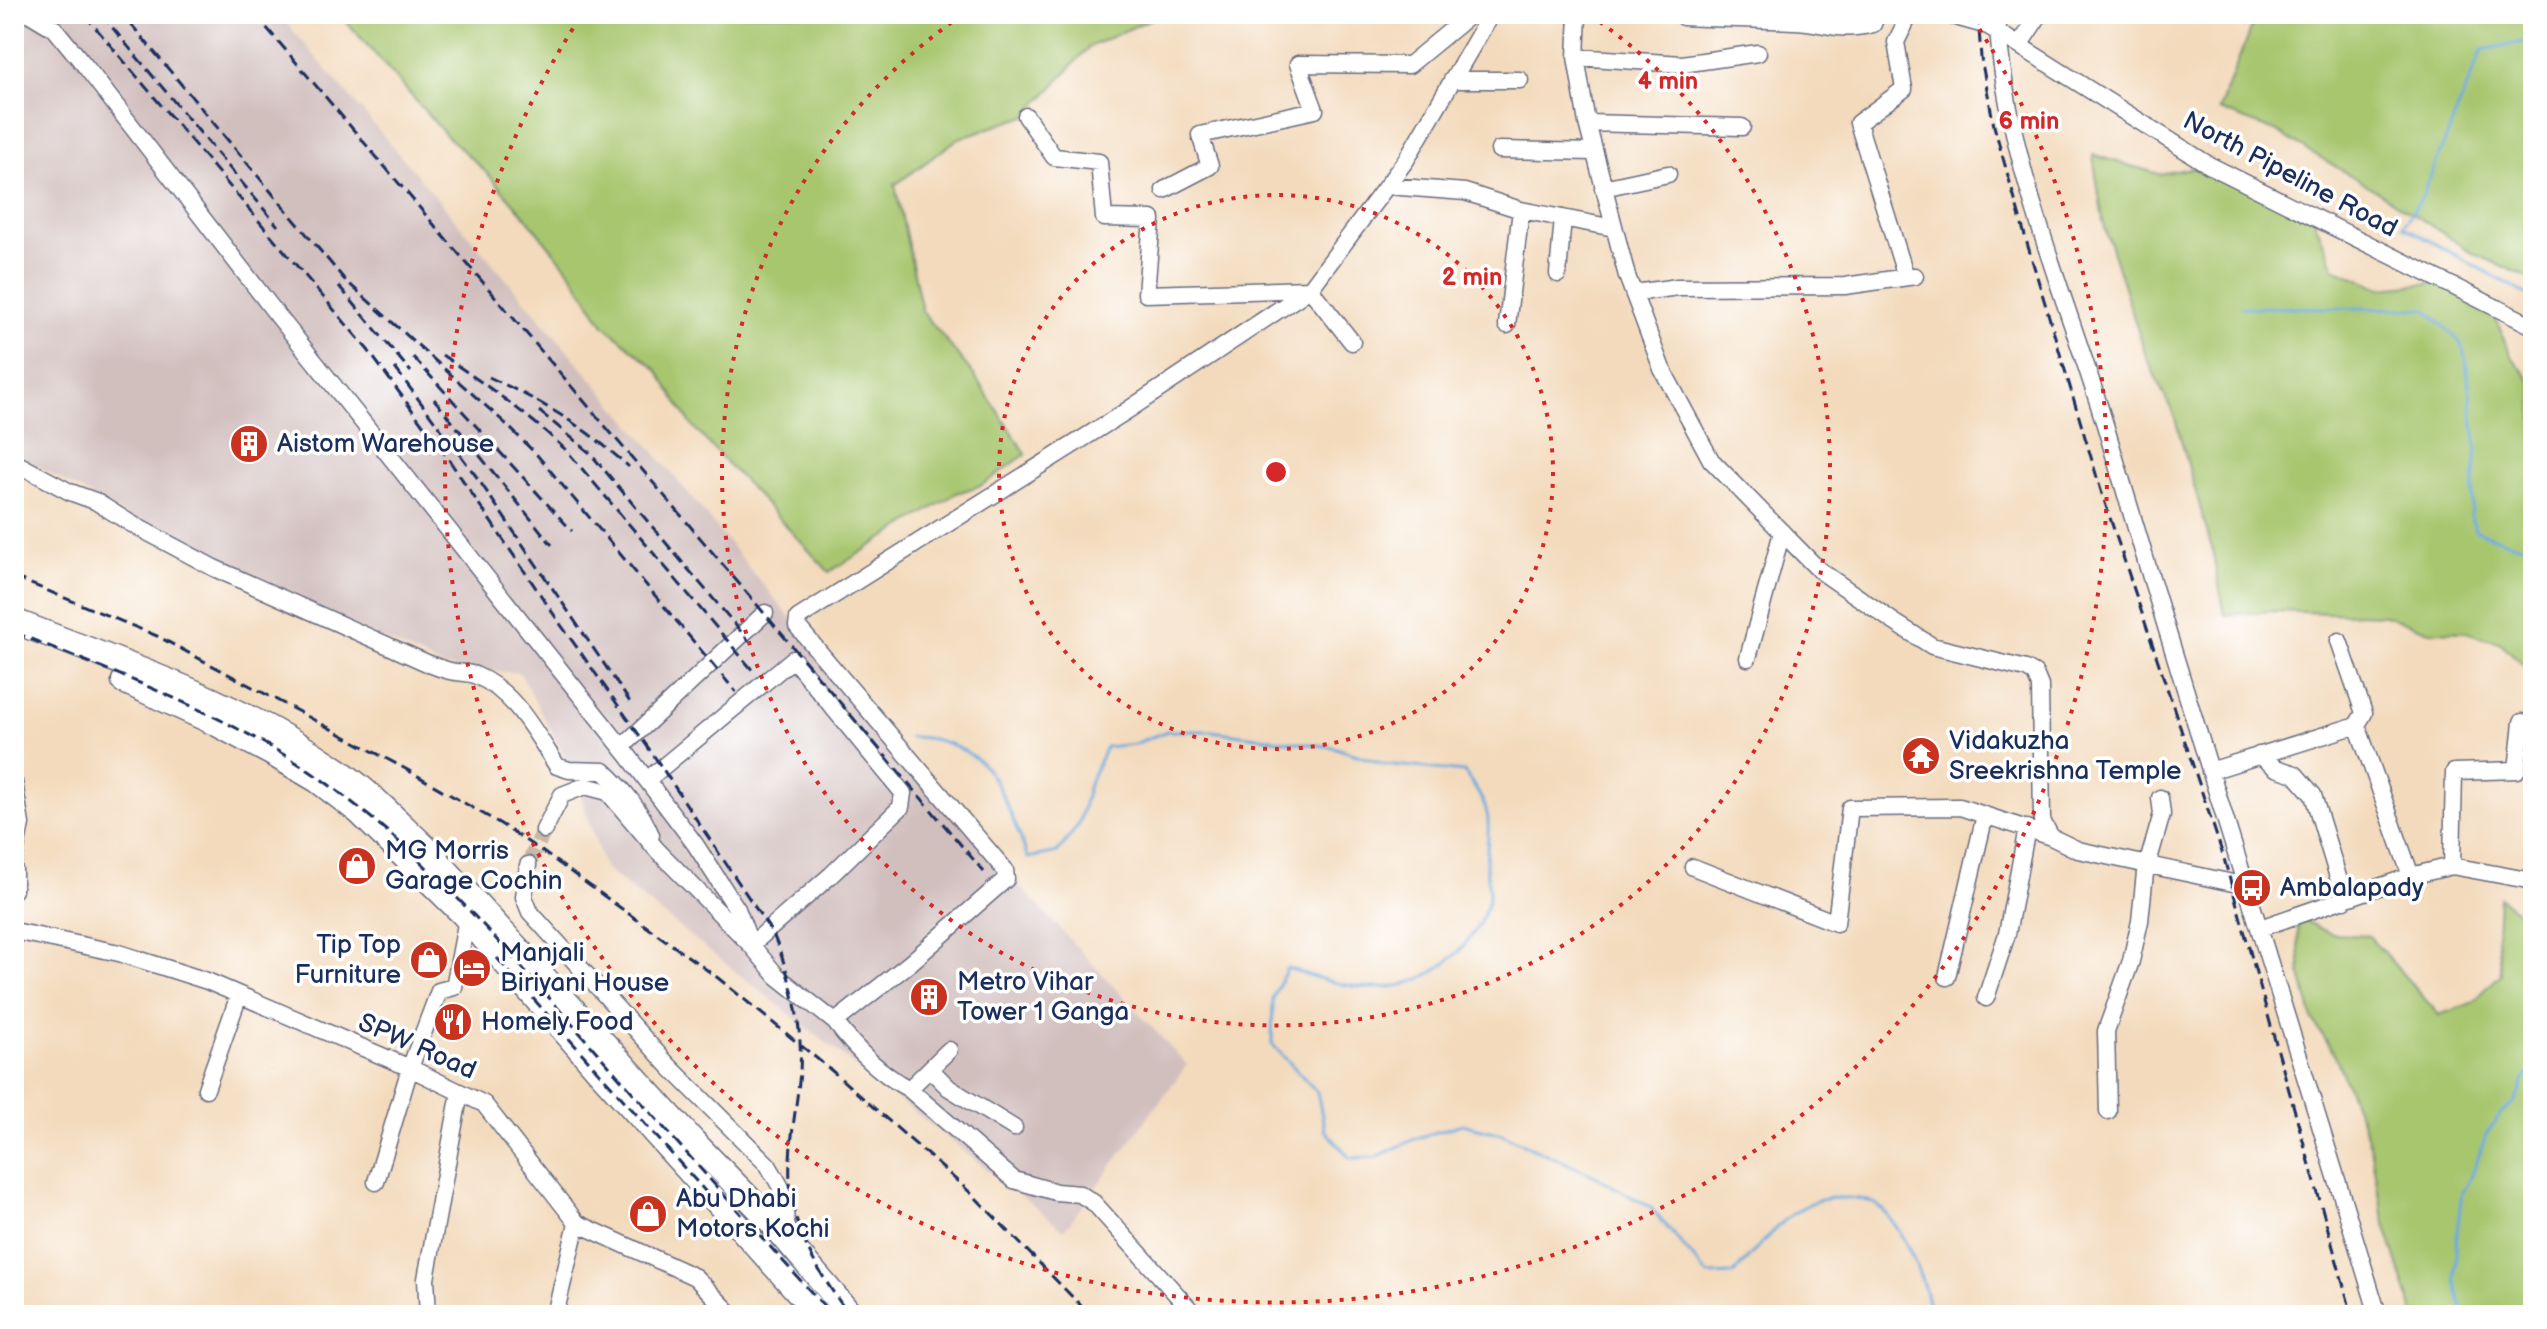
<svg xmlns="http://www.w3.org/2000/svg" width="2547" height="1329" viewBox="0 0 2547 1329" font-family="'Balsamiq Sans',sans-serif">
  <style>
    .industrial { fill: #d1bfbe }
    .green { fill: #a7c66e; stroke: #617a66; stroke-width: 2 }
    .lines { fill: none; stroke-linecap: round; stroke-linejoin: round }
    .stream { stroke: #69a9dc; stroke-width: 3 }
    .minor-tunnel { stroke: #c8b8a9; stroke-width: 16; stroke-dasharray: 16 8; stroke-linecap: butt }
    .minor-casing { stroke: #676b7f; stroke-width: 19 }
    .highway-casing { stroke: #676b7f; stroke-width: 27 }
    .minor { stroke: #fff; stroke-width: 16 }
    .highway { stroke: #fff; stroke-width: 24 }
    .rail { stroke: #1b2f5e; stroke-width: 3; stroke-dasharray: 12 6; stroke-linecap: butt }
    .ring { fill: none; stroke: #d62828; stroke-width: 4; stroke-dasharray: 4 8 }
    .labels { text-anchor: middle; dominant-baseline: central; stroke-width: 7; stroke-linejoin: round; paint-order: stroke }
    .street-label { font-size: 26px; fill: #1b2f5e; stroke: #fff }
    .poi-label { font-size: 26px; fill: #1b2f5e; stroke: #fff; text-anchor: start }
    .centre { fill: #d62828; stroke: #fff; stroke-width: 4 }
    .ring-label { font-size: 24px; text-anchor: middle; font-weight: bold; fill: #d62828; stroke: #fff; stroke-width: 7; stroke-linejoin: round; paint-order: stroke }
  </style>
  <rect width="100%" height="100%" fill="#fff"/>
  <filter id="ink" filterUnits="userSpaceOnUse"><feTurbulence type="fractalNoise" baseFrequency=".0125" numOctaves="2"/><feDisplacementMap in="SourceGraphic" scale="16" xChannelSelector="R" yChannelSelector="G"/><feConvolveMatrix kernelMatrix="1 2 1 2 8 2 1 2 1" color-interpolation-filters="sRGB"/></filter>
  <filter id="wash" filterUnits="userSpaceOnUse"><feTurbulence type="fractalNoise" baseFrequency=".006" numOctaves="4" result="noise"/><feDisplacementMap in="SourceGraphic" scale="32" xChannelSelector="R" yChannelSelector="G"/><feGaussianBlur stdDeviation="1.8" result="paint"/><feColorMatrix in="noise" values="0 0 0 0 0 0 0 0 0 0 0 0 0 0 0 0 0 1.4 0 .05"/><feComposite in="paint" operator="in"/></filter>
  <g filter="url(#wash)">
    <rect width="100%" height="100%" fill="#f3dabc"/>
    <path class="industrial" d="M14,14H279L646,442L898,749L1005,870L1187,1065L1064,1230L604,868L574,774L520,673L444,667L174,543L14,453Z"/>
    <path class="green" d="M340,14H1162L1089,47L1026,116L959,138L895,185L922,311L974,375L1026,454L982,485L957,493L829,572L693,427L657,370L604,325L572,274L529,221L487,173L445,134Z
      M2256,14H2533V280L2475,254L2377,191L2275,131L2219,110Z
      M2093,155L2159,174L2209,165L2313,217L2334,268L2381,288L2444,282L2490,304L2510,354L2533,384V674L2501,643L2466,632L2430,631L2385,615L2272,611L2225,615L2212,549L2174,415L2147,359L2103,221Z
      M2499,897L2533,923V1315H2414L2385,1224L2368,1138L2335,1055L2313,1020L2301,975L2297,917L2331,934L2369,936L2439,1015L2472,1003L2501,974L2497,938Z"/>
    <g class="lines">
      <path class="stream" d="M2528,295L2403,226L2423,195L2482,50L2528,41L2529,14
        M2241,307L2426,309L2459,341L2465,353L2477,448L2471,517L2476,531L2514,544L2533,545
        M910,737C934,736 962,746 980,762C999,778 1019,834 1028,858L1058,852L1079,824L1089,784L1106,747L1134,744L1167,731H1211L1333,747L1384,764L1464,772C1494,813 1489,815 1486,863C1486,873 1489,884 1489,894C1488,912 1474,934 1462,948C1408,1005 1354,991 1287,968L1273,997L1272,1044L1317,1092L1325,1130L1350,1158L1376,1157L1417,1138L1462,1124L1502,1134L1591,1174L1650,1207L1708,1275L1734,1274C1756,1249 1781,1217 1811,1203C1826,1196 1864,1196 1877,1205C1902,1224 1927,1285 1930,1315
        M2464,1315L2455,1281L2457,1232L2462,1192L2472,1175L2486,1135L2501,1113L2514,1104L2524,1080L2533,1069"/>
    </g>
  </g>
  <g filter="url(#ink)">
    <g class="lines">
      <path class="minor-tunnel" d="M528,865L544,830"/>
      <g class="minor-casing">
        <path id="minor" d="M30,14L55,29L86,67L271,307L627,754L695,844L737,909L751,945L831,875L901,807L903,793L793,659L647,780
          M1578,14L1576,57L1587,123L1627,276L1662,369L1711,460L1819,570L1894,622L1932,646L2026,669L2035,674L2040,686L2042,821L2051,837L2078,850L2247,886
          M1681,14L1683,17C1720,19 1757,19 1794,21C1826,22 1838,33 1873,24L1877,14
          M1945,14L1988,26L2209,165L2533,326
          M1997,14C2004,157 2065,292 2106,428C2194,725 2289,1019 2378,1315
          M2020,44L2040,14
          M1576,57L1682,64L1758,53
          M1452,80H1520
          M1026,116L1054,157L1099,162L1104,218L1152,219L1146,294L1310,289L1352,342
          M1587,123L1742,127
          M1499,150L1593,152
          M1388,186L1465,192L1521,210L1614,228
          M1603,188L1668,174
          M1164,190L1210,166L1200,135L1315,110L1298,64L1409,65L1466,18L1455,14
          M1558,274L1563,218
          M1906,277L1858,123L1904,89L1896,42L1910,14
          M1634,293L1678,287L1845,286L1915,276
          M1507,325L1521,210
          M14,462L70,492L95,501L130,523L214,568L427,663C434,666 442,669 450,671C458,673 467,672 475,675C514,691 535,732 557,766L569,770L604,771C624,790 640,809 651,835
          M1748,658L1782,532
          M2357,725L2411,876
          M622,747L765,613
          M2259,755L2276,768L2295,774L2313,795L2345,900
          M2210,771L2357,725L2364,713L2339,641
          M14,782L21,824L14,859
          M544,830L562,795L585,786L608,792L657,850L751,945L777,976L835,1022L910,963L1006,879L1005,870L797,626L798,618L1125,412L1310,289L1406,160L1491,14
          M528,865L524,897L530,912L669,1066L768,1165L783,1191L788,1242
          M2452,866L2454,772L2517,770L2522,722
          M1693,867L1836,923L1850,808L1960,807L2051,837
          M14,869V890
          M2260,928L2411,876L2452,866L2533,881
          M14,931L119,953L207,981L410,1068L484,1104L577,1223L695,1277L732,1315
          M1947,977L1985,815
          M1986,998L2007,934L2027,828
          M835,1022C856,1050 879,1073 909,1089L949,1050
          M930,1069L949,1088L1014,1128
          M206,1089L239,995
          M909,1089L1014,1180L1056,1192L1080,1194L1094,1203L1195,1315
          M2108,1111L2106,1031L2131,961L2140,921L2145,873L2162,814L2160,798
          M376,1182L410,1068L439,991L454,987L467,919
          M428,1315L426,1279L460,1092
          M555,1315L577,1223"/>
      </g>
      <g class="highway-casing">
        <path id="highway" d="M14,621C124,664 240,702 338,770C370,792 397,821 425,847L693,1141L766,1216L851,1315
          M124,681L215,723L271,753L317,780L359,812L462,913L597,1069L819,1315"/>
      </g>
      <use href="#minor" class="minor"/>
      <use href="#highway" class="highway"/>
      <path class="rail" d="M84,14L368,350L449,460L561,625L652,753L773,934C791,977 803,1024 800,1072C796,1116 784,1162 793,1206C802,1248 825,1281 849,1315
        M101,14L278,226
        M255,14L984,872
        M1978,14L1981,58L1994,126L2027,243L2102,494L2223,855L2352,1315
        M130,23L344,279L505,423L537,455L736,692
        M339,286L411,372
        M442,355C486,385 528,414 567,451L754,672
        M413,357L572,531
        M395,368L476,476L632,705
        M489,377C544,403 584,426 629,467
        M434,399L552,545
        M539,411L589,452L749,641
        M14,577L157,636L404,768L499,823L543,852L718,978L831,1070L972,1194L1090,1315
        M14,632C109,671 207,706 294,761C407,833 498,940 586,1040C668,1132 749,1224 832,1315
        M497,958L712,1199"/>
    </g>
  </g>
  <g class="ring">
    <circle cx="1276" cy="472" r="277"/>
    <path d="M1590 15A554 554 0 1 1 962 15"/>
    <path d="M1973 19A831 831 0 1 1 579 19"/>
  </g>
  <defs>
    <g id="building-disc" transform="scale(2)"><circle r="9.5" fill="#c8321e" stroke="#fff"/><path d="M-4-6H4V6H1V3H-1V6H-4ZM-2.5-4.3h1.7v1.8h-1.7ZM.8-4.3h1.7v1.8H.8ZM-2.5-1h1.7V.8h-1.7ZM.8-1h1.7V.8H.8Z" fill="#fff"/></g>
    <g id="temple-disc" transform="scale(2)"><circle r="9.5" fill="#c8321e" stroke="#fff"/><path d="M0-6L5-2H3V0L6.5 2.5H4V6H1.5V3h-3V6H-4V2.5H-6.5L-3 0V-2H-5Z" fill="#fff"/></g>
    <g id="shop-disc" transform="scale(2)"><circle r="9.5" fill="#c8321e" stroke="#fff"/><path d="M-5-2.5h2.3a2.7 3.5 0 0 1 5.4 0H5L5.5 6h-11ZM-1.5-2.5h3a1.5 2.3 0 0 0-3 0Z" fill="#fff"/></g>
    <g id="bus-disc" transform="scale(2)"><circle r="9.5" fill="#c8321e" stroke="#fff"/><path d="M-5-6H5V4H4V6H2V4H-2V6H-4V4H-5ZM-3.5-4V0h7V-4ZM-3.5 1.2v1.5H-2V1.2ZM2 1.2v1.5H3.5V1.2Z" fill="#fff"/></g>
    <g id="hotel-disc" transform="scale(2)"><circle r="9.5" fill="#c8321e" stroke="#fff"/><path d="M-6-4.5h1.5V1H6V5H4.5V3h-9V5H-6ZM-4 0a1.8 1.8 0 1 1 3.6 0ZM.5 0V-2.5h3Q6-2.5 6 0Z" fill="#fff"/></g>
    <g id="restaurant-disc" transform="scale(2)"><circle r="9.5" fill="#c8321e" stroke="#fff"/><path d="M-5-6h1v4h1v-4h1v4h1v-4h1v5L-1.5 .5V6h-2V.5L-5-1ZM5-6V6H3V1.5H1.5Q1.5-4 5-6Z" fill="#fff"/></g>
  </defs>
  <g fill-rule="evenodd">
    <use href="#building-disc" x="249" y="444"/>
    <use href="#temple-disc" x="1921" y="756"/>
    <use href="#shop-disc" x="357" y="866"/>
    <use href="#bus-disc" x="2252" y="888"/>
    <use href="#shop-disc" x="429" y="960"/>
    <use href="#hotel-disc" x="472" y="968"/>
    <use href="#building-disc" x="929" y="997"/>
    <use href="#restaurant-disc" x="453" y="1022"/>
    <use href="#shop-disc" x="648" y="1214"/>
  </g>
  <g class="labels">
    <g class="street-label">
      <text transform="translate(2290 175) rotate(28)">North Pipeline Road</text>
      <text transform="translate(417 1047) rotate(24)">SPW Road</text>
    </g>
    <g class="poi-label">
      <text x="277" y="444">Aistom Warehouse</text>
      <text x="1949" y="741">Vidakuzha<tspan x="1949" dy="30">Sreekrishna Temple</tspan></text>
      <text x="385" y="851">MG Morris<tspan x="385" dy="30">Garage Cochin</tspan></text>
      <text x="2280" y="888">Ambalapady</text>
      <text x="401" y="945" text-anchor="end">Tip Top<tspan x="401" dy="30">Furniture</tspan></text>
      <text x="500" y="953">Manjali<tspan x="500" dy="30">Biriyani House</tspan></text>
      <text x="957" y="982">Metro Vihar<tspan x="957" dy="30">Tower 1 Ganga</tspan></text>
      <text x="481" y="1022">Homely Food</text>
      <text x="676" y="1199">Abu Dhabi<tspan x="676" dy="30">Motors Kochi</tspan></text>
    </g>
  </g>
  <circle cx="1276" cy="472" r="12" class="centre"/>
  <g class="ring-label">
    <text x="1668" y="89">4 min</text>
    <text x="2029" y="129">6 min</text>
    <text x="1472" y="285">2 min</text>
  </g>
  <rect width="2547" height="1329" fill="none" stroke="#fff" stroke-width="48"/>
</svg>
